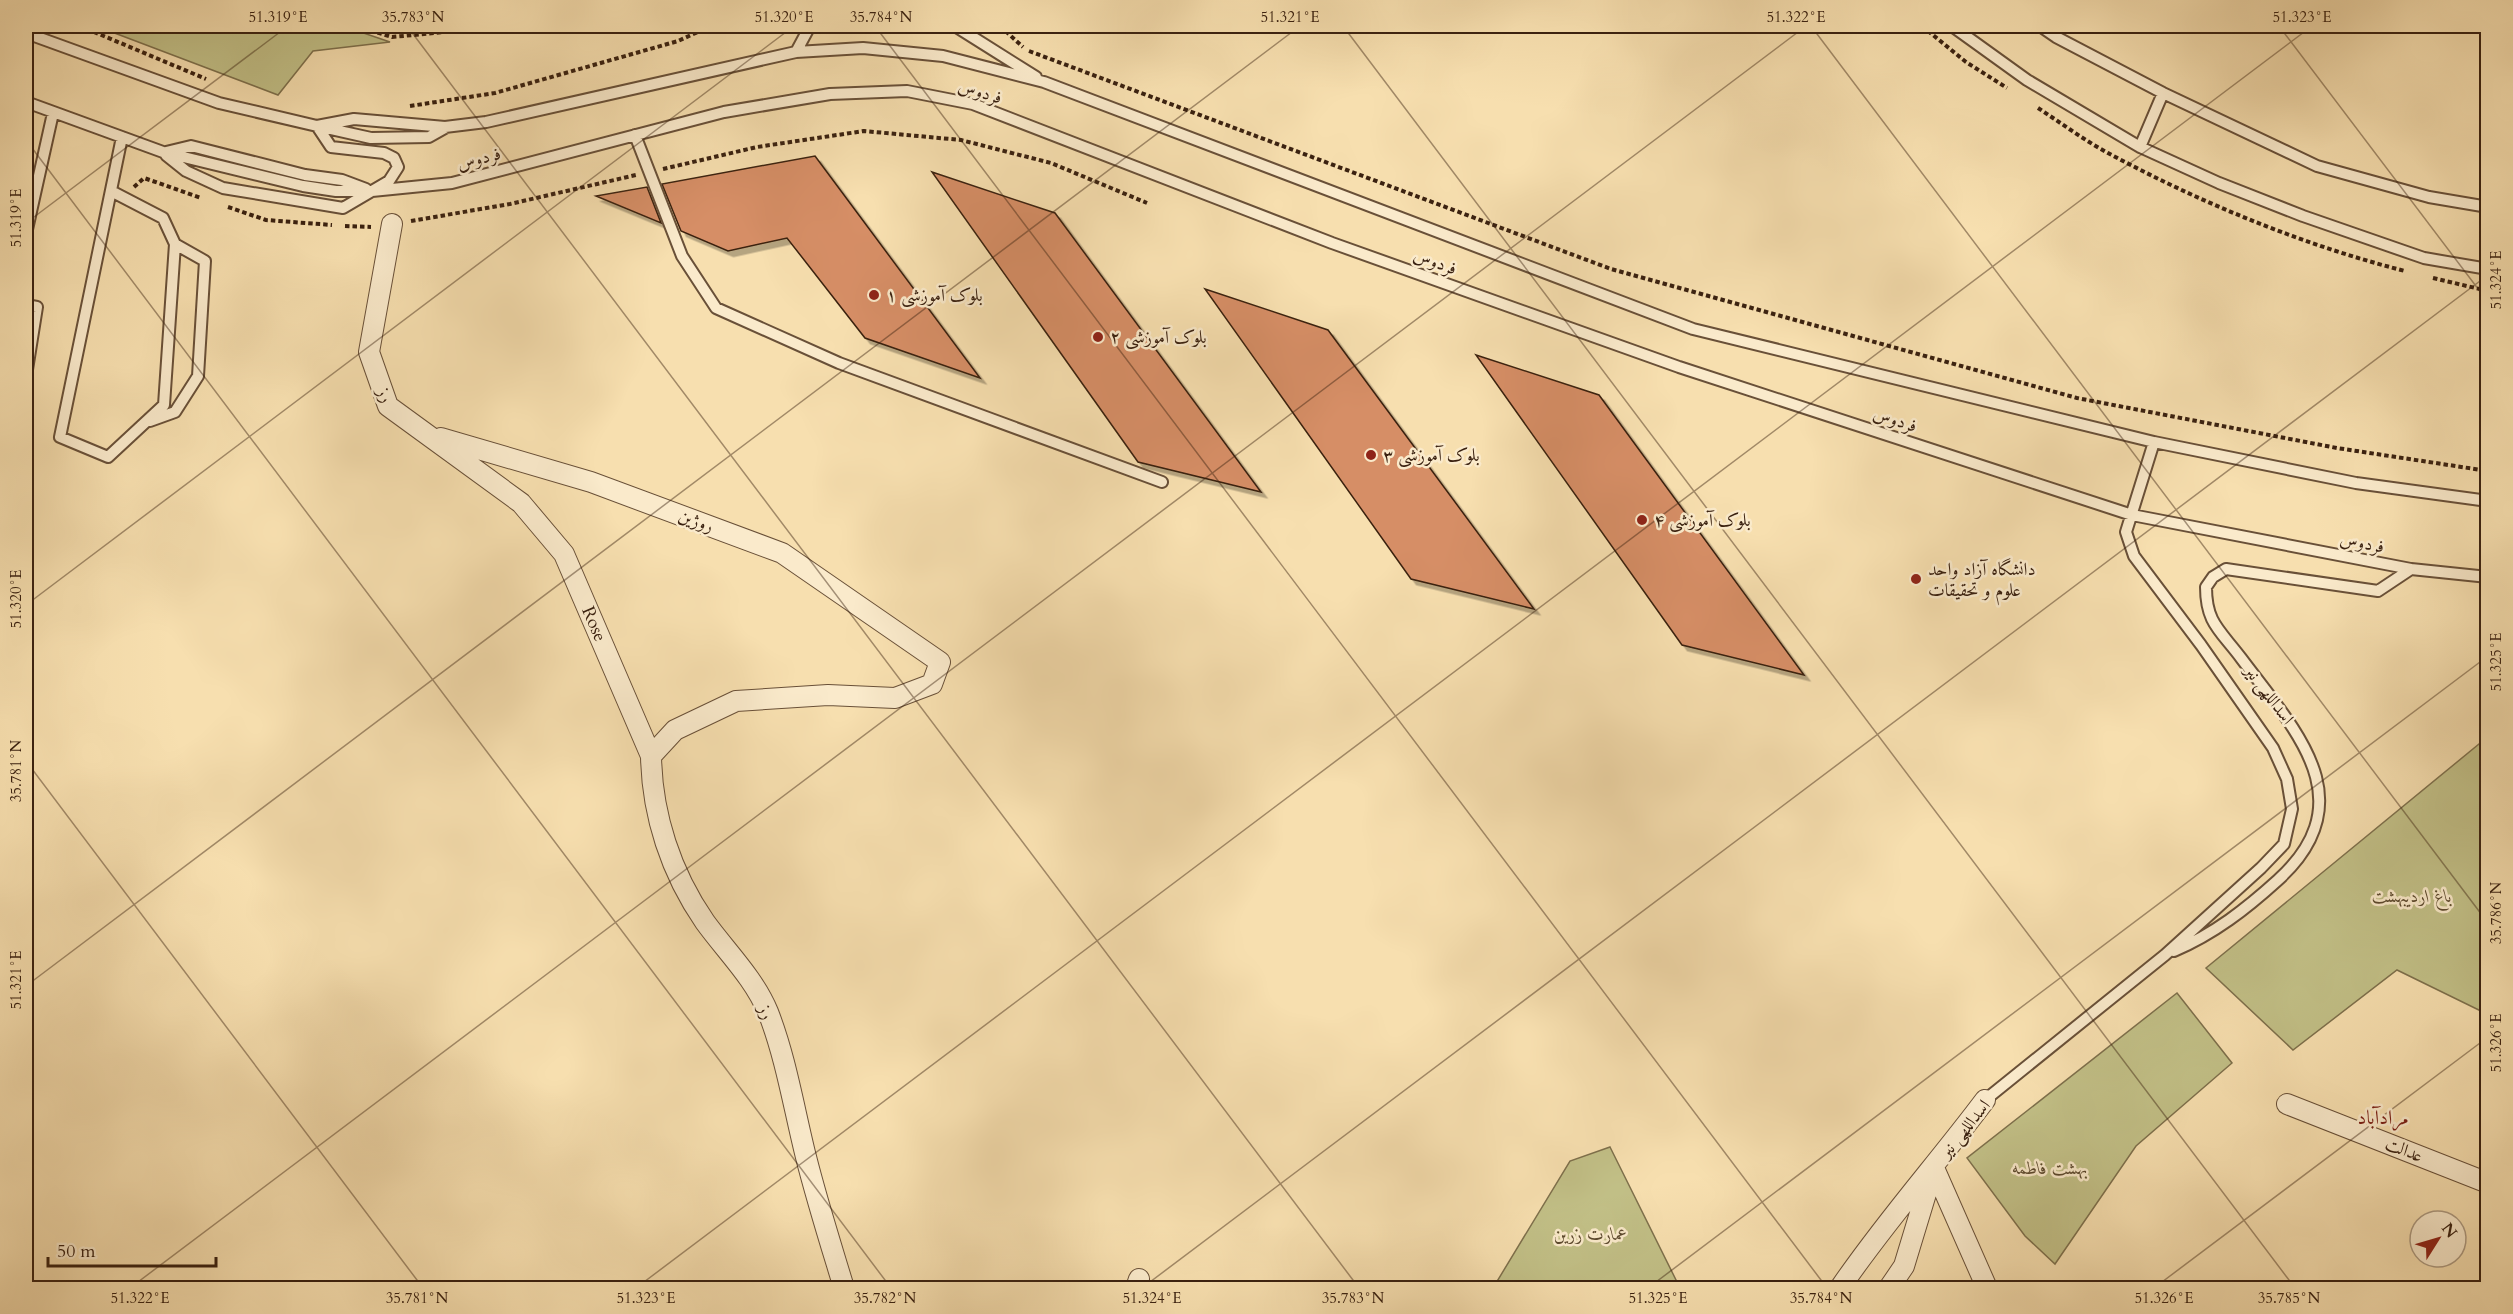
<svg xmlns="http://www.w3.org/2000/svg" width="2513" height="1314" viewBox="0 0 2513 1314" font-family="Cardo,Amiri,serif">
  <style>
    .green { fill: #c2c087; stroke: #7e704c; stroke-width: 1.5 }
    .building { fill: #d68e66; stroke: #3a2110; stroke-width: 1.5; filter: url(#shadow) }
    .lines { fill: none; stroke-linecap: round; stroke-linejoin: round }
    .lane-casing { stroke: #695038; stroke-width: 14 }
    .street-casing { stroke: #695038; stroke-width: 22 }
    .path { stroke: #3a2110; stroke-width: 4; stroke-dasharray: 4.5 3; stroke-linecap: butt }
    .lane { stroke: #faeacb; stroke-width: 10 }
    .street { stroke: #faeacb; stroke-width: 20 }
    .ticks { fill: none; stroke: #3a2110; stroke-width: 1.5; stroke-opacity: 0.45 }
    .poi-dot { fill: #8f2418; stroke: #faeacb; stroke-width: 2 }
    .labels { text-anchor: middle; dominant-baseline: central; stroke-width: 5; stroke-linejoin: round; paint-order: stroke }
    .street-label { font-size: 18px; fill: #3a2110; stroke: #faeacb }
    .poi-label { font-size: 18px; fill: #3a2110; stroke: #faeacb; text-anchor: start }
    .park-label { font-size: 18px; font-style: italic; fill: #5c492e; stroke: #faeacb }
    .neighbourhood-label { font-size: 20px; fill: #7a1f14; stroke: #faeacb }
    .neatline { fill: none; stroke: #3a2110; stroke-width: 2 }
    .ticks-label { font-size: 15px; text-anchor: middle; fill: #3a2110 }
  </style>
  <defs>
    <filter id="shadow"><feDropShadow dx="5.5" dy="5.5" stdDeviation="0" flood-color="#0004"/></filter>
  </defs>
  <rect width="100%" height="100%" fill="#f7dfaf"/>
  <filter id="stains"><feTurbulence type="fractalNoise" baseFrequency=".00333" numOctaves="4"/><feColorMatrix values="0 0 0 0 .2 0 0 0 0 .09 0 0 0 0 .02 0 0 0 .5 -.17"/></filter>
  <radialGradient id="worn" r=".72"><stop offset=".6" stop-color="#630" stop-opacity="0"/><stop offset="1" stop-color="#630" stop-opacity=".3"/></radialGradient>
  <path class="green" d="M96,26H343L390,42L313,51L278,95Z
    M2479,744L2488,754L2487,1014L2397,970L2293,1050L2206,968Z
    M2177,993L2232,1063L2136,1146L2055,1264L2025,1236L1967,1158Z
    M1610,1147L1680,1288H1493L1570,1161Z"/>
  <path class="building" d="M815,156L980,378L865,338L787,238L728,251L681,231L662,184Z
    M932,172L1055,213L1261,492L1138,462Z
    M647,187L661,223L596,196Z
    M1205,289L1328,330L1534,609L1411,579Z
    M1476,355L1599,395L1804,675L1682,645Z"/>
  <g class="lines">
    <g class="lane-casing">
      <path id="lane" d="M955,26L1036,77
        M1952,26L2027,80L2140,147L2219,183L2303,216L2424,258L2488,269
        M2040,26L2056,37L2163,93L2317,166L2429,197L2488,207
        M26,33L219,103L317,126L371,138L429,137L445,128
        M796,52L810,26
        M26,102L163,152L303,186L336,191H372L452,183L724,112L830,94L907,91L973,104L1332,243L1679,367L2132,515L2411,569L2488,577
        M317,126L354,119L445,127L486,122L796,52L863,48L943,56L1044,82L1693,329L2154,442L2356,483L2488,501
        M635,135L682,256L716,308L839,363L1162,482
        M2140,147L2163,93
        M166,152L191,146L305,175L342,180L366,189
        M166,155L186,171L223,188L343,208L389,181L398,167L394,158L384,153L331,147L317,126
        M111,191L163,218L175,244L164,405L108,457L60,437L122,137
        M26,234L53,113
        M26,305L37,307L26,376
        M150,421L175,412L198,376L205,261L175,244
        M2174,951C2214,934 2246,909 2278,880C2366,800 2294,729 2241,658C2220,630 2206,623 2206,587L2213,577L2226,569L2378,591L2411,569
        M1985,1100L2165,955L2261,868L2284,844L2292,809L2287,779L2273,748L2201,645L2134,556L2126,532L2154,442"/>
    </g>
    <g class="street-casing">
      <path id="street" d="M392,224L369,352L388,406L521,503L564,554L651,756C652,815 671,873 705,922C726,951 754,978 768,1012C786,1058 794,1109 806,1157C817,1201 831,1245 844,1288
        M441,438L591,482L782,553L940,662L932,684L895,698L828,695L736,701L675,730L651,756
        M2287,1104L2488,1183
        M1934,1168L1987,1288
        M1136,1288L1139,1279
        M1840,1288C1884,1223 1937,1164 1985,1100
        M1889,1288L1904,1266L1931,1177"/>
    </g>
    <path class="path" d="M80,26L206,79
      M356,26L392,37L509,26
      M1000,26L1023,47
      M1922,26L1966,62L2007,88
      M1029,51L1611,269L2077,398L2337,448L2488,471
      M410,106L495,93L678,41L711,26
      M2038,108C2061,123 2084,140 2108,153C2201,203 2303,245 2405,271
      M663,169L757,147L864,131L961,140L1051,163L1147,203
      M134,187L144,178L201,198
      M228,207L266,220L332,225
      M411,221L510,204L636,175
      M345,226L371,227
      M2433,278L2488,291"/>
    <use href="#lane" class="lane"/>
    <use href="#street" class="street"/>
  </g>
  <path class="ticks" d="M407,26L1359,1288M875,26L1827,1288M1343,26L2295,1288M1811,26L2488,923M2279,26L2488,302M26,140L891,1288M26,223L288,26M26,605L794,26M26,761L423,1288M26,986L1300,26M130,1288L1806,26M636,1288L2312,26M1142,1288L2488,275M1648,1288L2488,656M2154,1288L2488,1037"/>
  <g class="poi-dot">
    <circle cx="874" cy="295" r="6"/>
    <circle cx="1098" cy="337" r="6"/>
    <circle cx="1371" cy="455" r="6"/>
    <circle cx="1642" cy="520" r="6"/>
    <circle cx="1916" cy="579" r="6"/>
  </g>
  <g class="labels">
    <g class="street-label">
      <text transform="translate(980 92) rotate(17)">فردوس</text>
      <text transform="translate(479 159) rotate(-15)">فردوس</text>
      <text transform="translate(1435 262) rotate(20)">فردوس</text>
      <text transform="translate(385 395) rotate(65)">رز</text>
      <text transform="translate(1895 420) rotate(18)">فردوس</text>
      <text transform="translate(696 521) rotate(20)">روژین</text>
      <text transform="translate(2362 543) rotate(11)">فردوس</text>
      <text transform="translate(594 624) rotate(67)">Rose</text>
      <text transform="translate(2269 695) rotate(53)">اسداللهی نیر</text>
      <text transform="translate(766 1012) rotate(68)">رز</text>
      <text transform="translate(1965 1129) rotate(-51)">اسداللهی نیر</text>
      <text transform="translate(2404 1150) rotate(22)">عدالت</text>
    </g>
    <g class="poi-label">
      <text x="886" y="295">بلوک آموزشی ۱</text>
      <text x="1110" y="337">بلوک آموزشی ۲</text>
      <text x="1383" y="455">بلوک آموزشی ۳</text>
      <text x="1654" y="520">بلوک آموزشی ۴</text>
      <text x="1928" y="569">دانشگاه آزاد واحد<tspan x="1928" dy="21">علوم و تحقیقات</tspan></text>
    </g>
    <g class="park-label">
      <text x="2412" y="896">باغ اردیبهشت</text>
      <text x="2050" y="1168">بهشت فاطمه</text>
      <text x="1591" y="1234">عمارت زرین</text>
    </g>
    <g class="neighbourhood-label">
      <text x="2383" y="1117">مرادآباد</text>
    </g>
  </g>
  <rect width="2513" height="1314" fill="none" stroke="#f7dfaf" stroke-width="66"/>
  <g transform="translate(2438 1239) rotate(53)"><circle r="28" fill="#faeacb" stroke="#ad9a80" stroke-width="1.5"/>
  <path d="M0-4.5L10 22L0 15L-10 22Z" fill="#8f2418"/>
  <text y="-9" font-size="16" font-weight="bold" text-anchor="middle" fill="#3a2110">N</text>
  </g>
  <path d="M48 1257v9h168v-9" fill="none" stroke="#3a2110" stroke-width="3"/>
  <text x="57" y="1257" font-size="18" fill="#3a2110" stroke="#faeacb" stroke-width="4.5" paint-order="stroke">50 m</text>
  <rect x="33" y="33" width="2447" height="1248" class="neatline"/>
  <g class="ticks-label">
    <text x="278" y="22">51.319°E</text>
    <text x="413" y="22">35.783°N</text>
    <text x="784" y="22">51.320°E</text>
    <text x="881" y="22">35.784°N</text>
    <text x="1290" y="22">51.321°E</text>
    <text x="1796" y="22">51.322°E</text>
    <text x="2302" y="22">51.323°E</text>
    <text transform="translate(16 218) rotate(-90)" y="5">51.319°E</text>
    <text transform="translate(2496 280) rotate(-90)" y="5">51.324°E</text>
    <text transform="translate(16 599) rotate(-90)" y="5">51.320°E</text>
    <text transform="translate(2496 662) rotate(-90)" y="5">51.325°E</text>
    <text transform="translate(16 771) rotate(-90)" y="5">35.781°N</text>
    <text transform="translate(2496 913) rotate(-90)" y="5">35.786°N</text>
    <text transform="translate(16 980) rotate(-90)" y="5">51.321°E</text>
    <text transform="translate(2496 1043) rotate(-90)" y="5">51.326°E</text>
    <text x="140" y="1303">51.322°E</text>
    <text x="417" y="1303">35.781°N</text>
    <text x="646" y="1303">51.323°E</text>
    <text x="885" y="1303">35.782°N</text>
    <text x="1152" y="1303">51.324°E</text>
    <text x="1353" y="1303">35.783°N</text>
    <text x="1658" y="1303">51.325°E</text>
    <text x="1821" y="1303">35.784°N</text>
    <text x="2164" y="1303">51.326°E</text>
    <text x="2289" y="1303">35.785°N</text>
  </g>
  <rect width="100%" height="100%" filter="url(#stains)"/>
  <rect width="100%" height="100%" fill="url(#worn)"/>
</svg>
